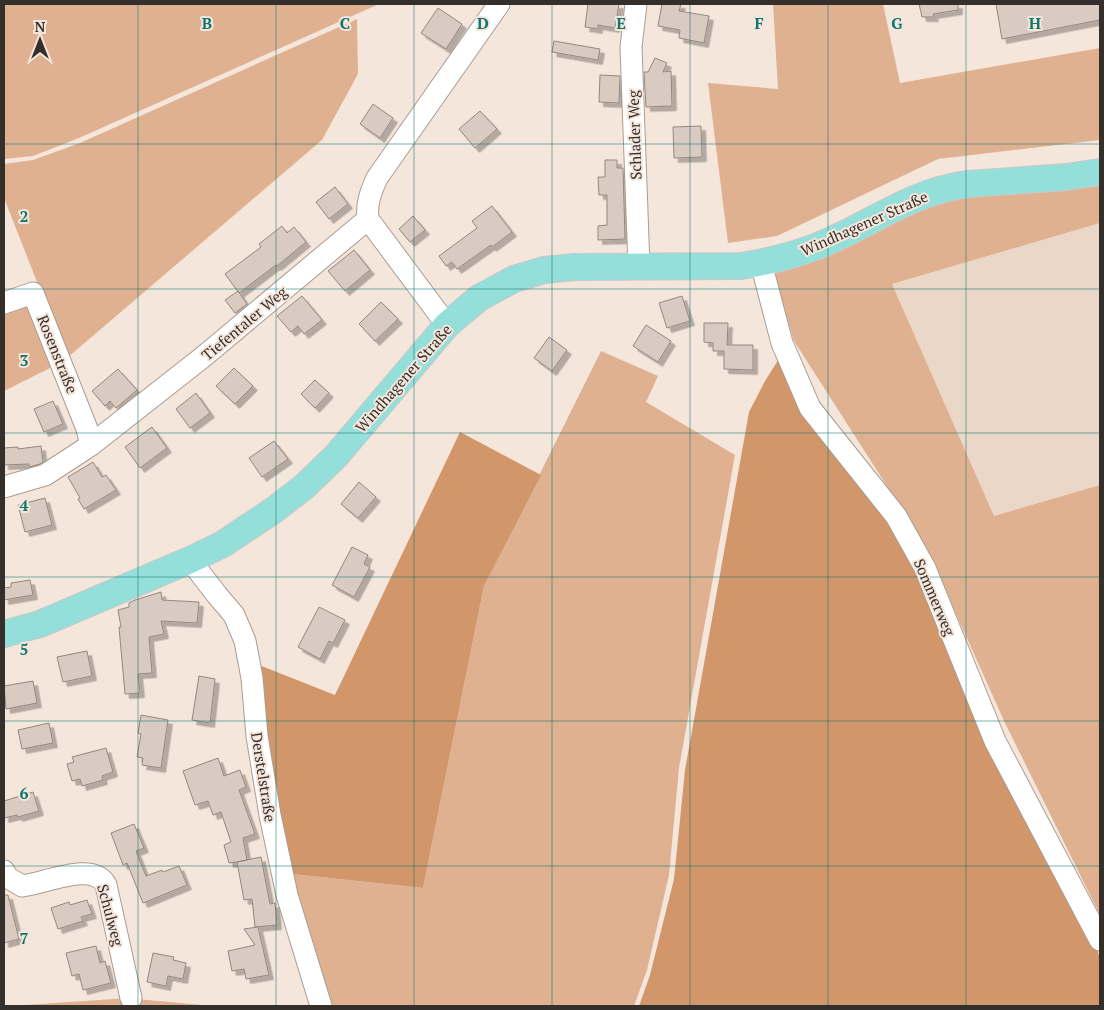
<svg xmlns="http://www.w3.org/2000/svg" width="1104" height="1010" viewBox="0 0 1104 1010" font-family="'PT Serif',serif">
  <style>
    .built { fill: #ebd7c8 }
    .green { fill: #dfb190 }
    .forest { fill: #d2966b }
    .building { fill: #d9cbc1; stroke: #94877e; filter: url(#shadow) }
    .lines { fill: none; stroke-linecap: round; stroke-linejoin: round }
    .minor-casing { stroke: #aa9c92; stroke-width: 23 }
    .major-casing { stroke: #cac9c8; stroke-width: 28 }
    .minor { stroke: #fff; stroke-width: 21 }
    .major { stroke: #94dfda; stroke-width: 26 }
    .grid { fill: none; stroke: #0f766e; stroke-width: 1; stroke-opacity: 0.55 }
    .labels { text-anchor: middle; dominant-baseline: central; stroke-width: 4; stroke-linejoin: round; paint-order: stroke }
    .street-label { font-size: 15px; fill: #352f2b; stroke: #f5e6dc }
    .grid-label { font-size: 16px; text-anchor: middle; font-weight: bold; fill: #0f766e; stroke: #f5e6dc; stroke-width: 4; stroke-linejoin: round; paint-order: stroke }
  </style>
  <defs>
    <filter id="shadow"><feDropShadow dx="4.5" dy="4.5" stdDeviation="0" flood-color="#0004"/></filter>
  </defs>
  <rect width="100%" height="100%" fill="#f5e6dc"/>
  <path class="built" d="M1100,223V485L994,516L892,284Z"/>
  <path class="green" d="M4,4H379L79,138L33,156L4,159Z
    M773,4H883L900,83L1100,48V140L938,159L777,236L728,243L708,83L778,89Z
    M357,19L358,74L322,140L67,358L4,198V164L33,160L80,143Z
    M1100,180V223L892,284L994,516L1100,485V915L1005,723L926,547L794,341L773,272L940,202L981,192Z
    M29,302L56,365L4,391V310Z
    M601,351L658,376L646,402L735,455L679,768L669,875L647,970L634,1006H329L292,874L423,888L484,586Z
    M129,998L128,1006H10Z
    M137,999L213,1006H137Z"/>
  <path class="forest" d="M782,354L906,542L1084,913L1100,958V1006H639L650,975L674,879L685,770L749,412L765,381Z
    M460,432L541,475L484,586L423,888L292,874L272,787L259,665L335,695Z"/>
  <path class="building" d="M588,4H619L615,28L598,25V29L585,27Z
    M662,4H681L679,11L709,16L704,43L679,38L680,30L658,26Z
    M919,4H958V10L933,14L934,17H922Z
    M996,4H1100V20L1002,39Z
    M438,8L462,24L446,49L421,33Z
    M554,41L600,49L598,60L552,52Z
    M655,58L667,63L663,72L671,71L672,106L646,107L644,72H648Z
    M600,75L620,76L619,103L599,102Z
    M373,104L393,118L380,138L360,124Z
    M480,111L497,129L475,148L459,129Z
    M701,126L702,157L674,158L673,127Z
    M605,160H617V168H623L625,239L598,240V226L607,225V195H599L598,177H605Z
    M335,187L348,204L329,219L316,202Z
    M492,206L512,232L492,247L491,245L457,269L452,262L446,266L439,256L477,228L472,221Z
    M413,216L425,230L410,242L399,229Z
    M282,226L287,233L294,227L306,242L277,266L276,265L239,293L225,274L261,247L259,244Z
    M354,250L370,270L345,291L328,271Z
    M238,291L247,304L235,313L225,300Z
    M302,296L322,320L304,334L298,326L291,332L277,316Z
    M682,296L690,321L667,328L659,303Z
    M381,302L398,319L375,341L359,324Z
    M704,323H728L727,345H753V370L724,369V351H713V343L704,342Z
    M646,325L671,341L658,362L633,346Z
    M549,337L567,350L552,371L534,358Z
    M234,368L253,386L235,404L216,386Z
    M118,369L137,390L116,408L110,401L105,406L92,391Z
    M315,380L329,393L315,408L301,394Z
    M196,393L210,413L190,428L176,409Z
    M53,401L63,424L44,432L34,409Z
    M152,427L167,448L140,468L125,447Z
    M274,441L288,459L262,477L249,458Z
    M41,446L43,462L40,464L29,467V464L4,465V448L18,447V449Z
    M93,462L102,477L106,475L116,490L84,509L78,499L80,498L68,477Z
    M359,482L376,497L358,518L341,504Z
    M45,498L52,525L25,532L18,505Z
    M352,547L368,555L364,564L370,567L354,597L332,585Z
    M30,580L33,595L4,600V588L11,587V583Z
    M161,592L162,600L199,602L197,623L161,621L164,634L149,637L152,673L138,674L140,693L125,694L119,627H121L118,610L129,607V603L135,600Z
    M319,607L345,620L333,643L329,641L320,659L298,647Z
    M87,651L92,676L63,682L57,657Z
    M199,676L215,679L210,723L192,720Z
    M33,681L37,703L6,709L4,686Z
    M141,715L168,720L161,768L142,765L143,758L137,757L141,734L138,733Z
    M49,723L53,743L22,749L18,730Z
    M106,748L113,772L102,776L103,780L82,786L80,779L72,781L67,764L74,762L72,757Z
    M218,758L224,776L240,770L246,787L239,790L255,834L243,838L247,860L237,862L261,857L270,904L275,903L277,925L255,927L252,899L244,900L237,862L229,863L224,845L231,842L221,812L213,815L208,801L195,805L183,771Z
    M33,792L39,811L18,817L17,815L4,818V801Z
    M134,824L144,848L136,851L146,876L162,870L163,872L179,866L187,885L143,903L127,863L123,865L111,833Z
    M4,895H8L19,939L4,943Z
    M87,900L92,914L81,917L83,921L58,929L51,908L69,902L70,905Z
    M258,927L269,975L246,979L244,969L232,971L228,951L255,945L244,929Z
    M96,946L100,963L105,961L111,983L83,990L79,974L72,976L66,953Z
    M153,953L174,957L173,960L186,963L183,979L168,976L166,986L147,982Z"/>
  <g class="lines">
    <g class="minor-casing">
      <path id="minor" d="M636,4L631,47L639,267
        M368,219C366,204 371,191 377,178L499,4
        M761,263L782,343L810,408L896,516L925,568L995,741L1100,940
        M4,303L33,293L87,429L91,445
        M4,487L45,475L91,445L203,357L368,219L447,325
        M190,560L217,595L234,615L245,641L252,678L257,736L270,815L287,895L321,1006
        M4,871L7,877L22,886C44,884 93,860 106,885L131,998"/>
    </g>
    <g class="major-casing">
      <path id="major" d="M4,634L40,624L190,560L223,544L274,510L305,486L336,456L447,325L479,298L514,279L544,270L575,267L741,266C766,262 791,256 815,247C870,226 908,192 968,184L1066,177L1100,172"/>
    </g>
    <use href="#minor" class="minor"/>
    <use href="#major" class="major"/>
  </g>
  <path class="grid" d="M138,4V1006M276,4V1006M414,4V1006M552,4V1006M690,4V1006M828,4V1006M966,4V1006M4,144H1100M4,289H1100M4,433H1100M4,577H1100M4,721H1100M4,866H1100"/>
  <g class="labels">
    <g class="street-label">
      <text transform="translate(634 135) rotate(-92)">Schlader Weg</text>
      <text transform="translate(864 223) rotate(-24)">Windhagener Straße</text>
      <text transform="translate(244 323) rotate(-40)">Tiefentaler Weg</text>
      <text transform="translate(58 354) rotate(68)">Rosenstraße</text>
      <text transform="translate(403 378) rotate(-49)">Windhagener Straße</text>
      <text transform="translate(935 597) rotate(67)">Sommerweg</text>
      <text transform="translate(264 777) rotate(81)">Derstelstraße</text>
      <text transform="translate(111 915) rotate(75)">Schulweg</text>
    </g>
  </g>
  <g class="grid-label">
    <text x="207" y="29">B</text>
    <text x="345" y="29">C</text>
    <text x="483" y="29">D</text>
    <text x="621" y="29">E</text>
    <text x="759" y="29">F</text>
    <text x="897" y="29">G</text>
    <text x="1035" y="29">H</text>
    <text x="24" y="222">2</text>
    <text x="24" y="366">3</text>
    <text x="24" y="511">4</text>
    <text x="24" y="655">5</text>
    <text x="24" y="799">6</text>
    <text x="24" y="944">7</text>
  </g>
  <rect width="1104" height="1010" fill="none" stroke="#352f2b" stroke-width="10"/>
  <g transform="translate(40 40)" stroke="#f5e6dc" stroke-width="4" paint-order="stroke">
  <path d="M0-4L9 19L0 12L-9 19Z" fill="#352f2b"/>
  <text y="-8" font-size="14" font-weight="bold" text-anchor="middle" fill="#352f2b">N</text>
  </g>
</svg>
